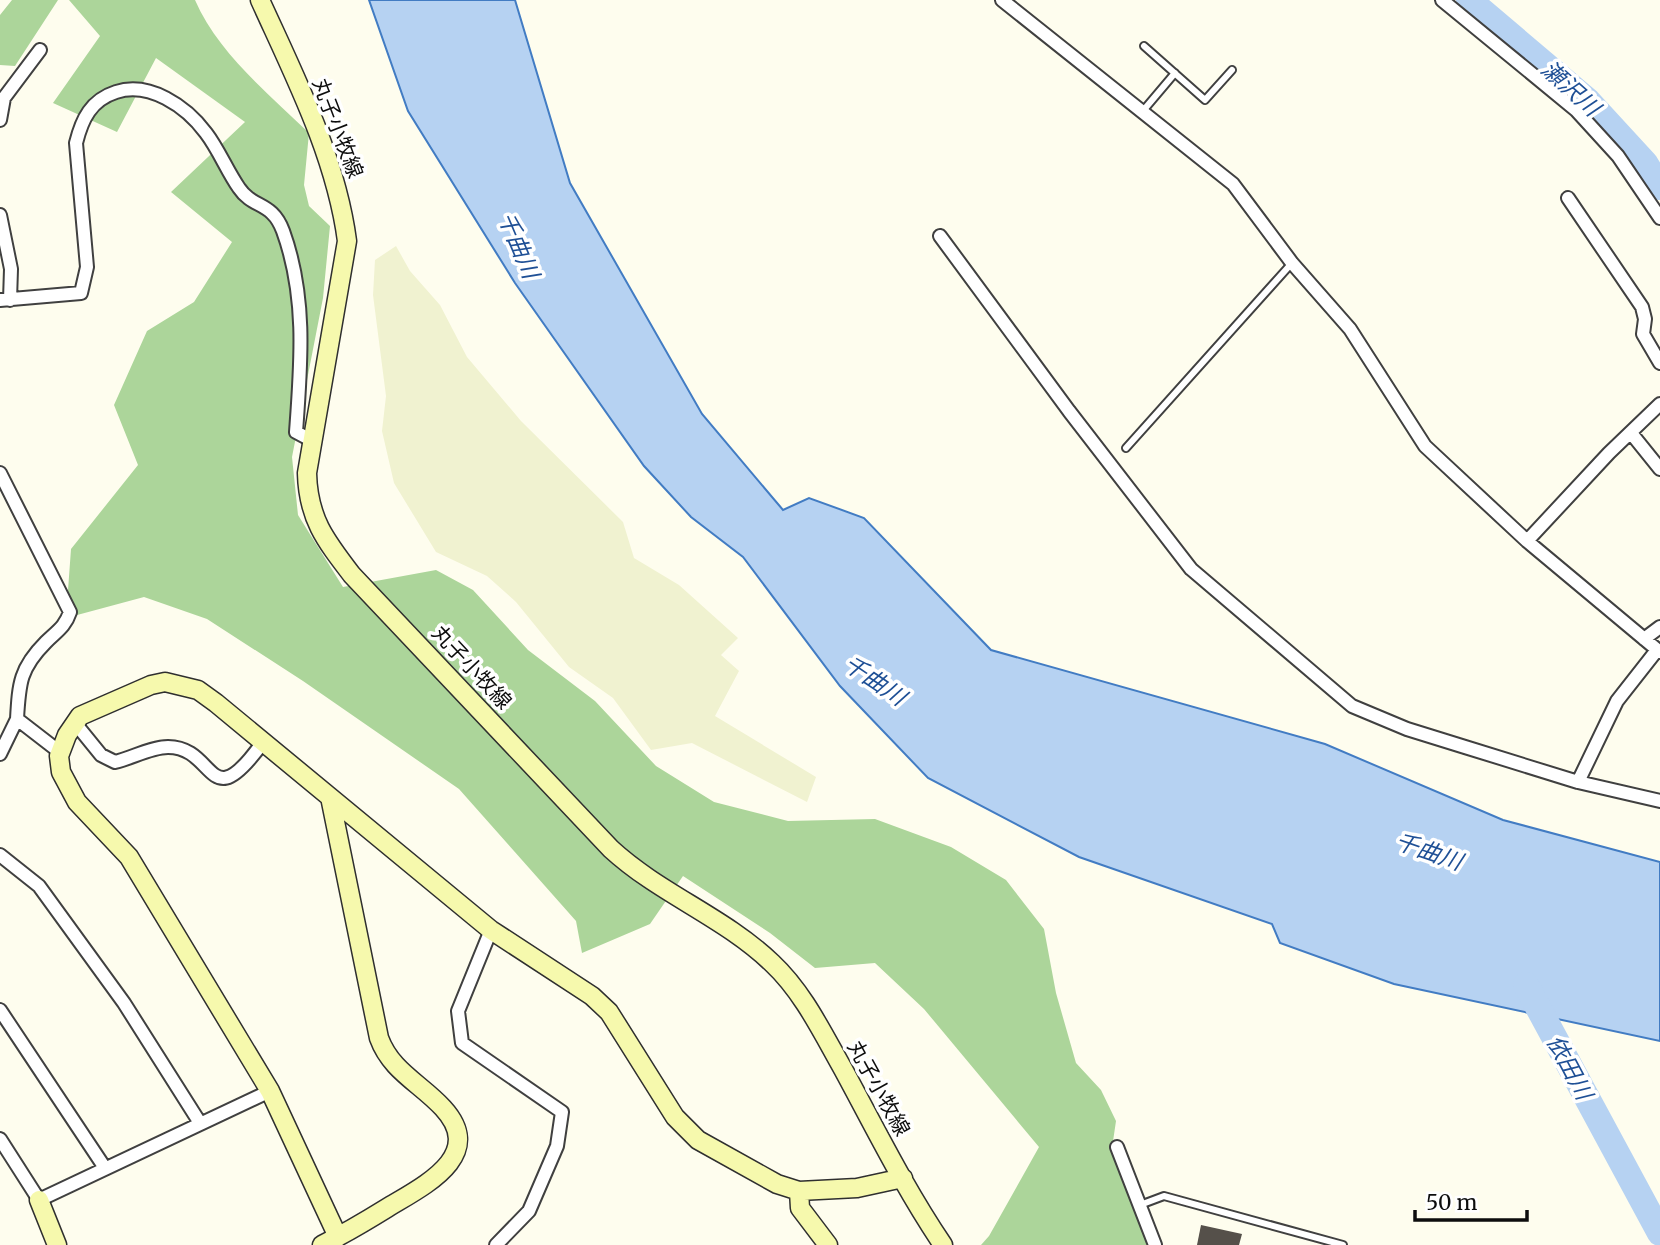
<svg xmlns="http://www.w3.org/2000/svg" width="1660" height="1245" viewBox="0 0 1660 1245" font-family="Merriweather,'Noto Sans JP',serif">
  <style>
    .farmland { fill: #f0f2d0 }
    .forest { fill: #acd59a }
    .water { fill: #b6d2f2; stroke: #427cc3; stroke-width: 2 }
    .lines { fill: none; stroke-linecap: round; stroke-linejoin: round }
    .river { stroke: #b6d2f2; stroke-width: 26 }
    .building { fill: #55504a }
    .lane-casing { stroke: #404040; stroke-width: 10 }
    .street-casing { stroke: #404040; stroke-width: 16 }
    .secondary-casing { stroke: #2f2f2f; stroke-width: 21 }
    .lane { stroke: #fff; stroke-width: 6 }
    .street { stroke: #fff; stroke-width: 12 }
    .secondary { stroke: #f6f9ad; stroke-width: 18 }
    .labels { text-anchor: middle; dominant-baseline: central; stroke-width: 7; stroke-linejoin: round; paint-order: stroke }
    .street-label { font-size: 21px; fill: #0d0d0d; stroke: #fff }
    .water-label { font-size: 23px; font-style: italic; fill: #1f5096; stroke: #fff }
  </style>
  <rect width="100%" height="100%" fill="#fefdee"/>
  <path class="farmland" d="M396,246L410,271L440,305L467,357L521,421L623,522L634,558L679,585L738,638L721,655L739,671L715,716L816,777L807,802L692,743L651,750L613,698L569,667L516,602L487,576L436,552L394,483L382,431L386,396L373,295L375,260Z"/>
  <path class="forest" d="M12,0H58L15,66L0,65V15Z
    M69,0H195C218,53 268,93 309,133L304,185L309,206L330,226L323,298L292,457L298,515L343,587L436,570L473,590L528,650L595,701L656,766L714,802L788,821L875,819L951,847L1006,880L1044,929L1056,993L1076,1063L1101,1090L1116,1121L1112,1148L1147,1245H981L989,1236L1039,1147L924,1009L875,963L815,968L770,933L683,876L650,924L582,953L576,921L459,789L303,681L207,619L144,597L66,618L71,549L138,465L114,405L147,331L194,302L232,242L171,192L245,122L156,58L117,132L53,103L100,36Z"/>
  <path class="water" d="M369,0H515L570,183L702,414L783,510L809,498L864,518L991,650L1325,744L1503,820L1660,862V1041L1394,984L1280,943L1272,924L1079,857L928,778L840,686L743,557L691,517L644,466L515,283L408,111Z"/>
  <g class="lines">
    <path class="river" d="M1469,0L1588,101L1645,163L1660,187
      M1526,985L1660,1233"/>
  </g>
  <path class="building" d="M1201,1225L1242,1234L1239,1245H1197Z"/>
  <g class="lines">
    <g class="lane-casing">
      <path id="lane" d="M1144,46L1205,100L1232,70
        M1142,112L1175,73
        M1126,448L1292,263
        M1140,1205L1164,1196L1343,1245"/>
    </g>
    <g class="street-casing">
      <path id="street" d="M1002,0L1233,184L1292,263L1350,329L1425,446L1527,541L1660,652
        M1442,0L1576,110L1618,156L1660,218
        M0,120L4,98L40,50
        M1568,198L1642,307L1645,319L1643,334L1660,363
        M0,215L11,269L10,300
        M940,236L1069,411L1191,569L1352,706L1407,729L1465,747L1578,782L1660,801
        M0,300L81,293L87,267L76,143C82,119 91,100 116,92C149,81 186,106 206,133C219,150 227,171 239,188C253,209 272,201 283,231C307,297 301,364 296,432L311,440
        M1631,433L1660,469
        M0,473L70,612C65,627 57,631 46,642C20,668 19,683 17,719
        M1527,541L1609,453L1660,404
        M1644,639L1660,627
        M75,723L101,755L115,762C132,758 151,747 168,747C217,747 207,820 263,742
        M0,754L17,719L61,753
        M1578,782L1617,701L1657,650
        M0,855L39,886L124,1003L200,1123
        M491,930L458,1011L462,1043L562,1112L557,1146L529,1211L496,1245
        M0,1010L105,1168
        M0,1139L39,1200L270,1091
        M1117,1147L1155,1245"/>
    </g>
    <g class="secondary-casing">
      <path id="secondary" d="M260,0C295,77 336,157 347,241L307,473C308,518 325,540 352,575L611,849C660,894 724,917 772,963C803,992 822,1032 843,1069C875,1128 905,1189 943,1245
        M799,1191L800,1208L828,1245
        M39,1200L57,1245
        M338,1237L270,1091L129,857L77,802L61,772L59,756L67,735L80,716L151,685L165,682L198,690L216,703L491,930L592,996L609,1012L675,1117L698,1140L777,1184L799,1191L857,1188L903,1178
        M322,1245C344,1234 366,1221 387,1208C423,1186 487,1156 443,1108C420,1083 391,1071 379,1038L330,797"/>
    </g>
    <use href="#lane" class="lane"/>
    <use href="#street" class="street"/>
    <use href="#secondary" class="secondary"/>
  </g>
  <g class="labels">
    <g class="street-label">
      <text transform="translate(338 128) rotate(69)">丸子小牧線</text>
      <text transform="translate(472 667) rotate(47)">丸子小牧線</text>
      <text transform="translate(879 1088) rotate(61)">丸子小牧線</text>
    </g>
    <g class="water-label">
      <text transform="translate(1571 88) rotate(42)">瀬沢川</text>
      <text transform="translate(519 245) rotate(67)">千曲川</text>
      <text transform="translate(875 680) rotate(34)">千曲川</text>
      <text transform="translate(1429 851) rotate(19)">千曲川</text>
      <text transform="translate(1570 1067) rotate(62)">依田川</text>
    </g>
  </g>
  <path d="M1415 1210v10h112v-10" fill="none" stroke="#0d0d0d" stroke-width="3.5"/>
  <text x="1426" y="1210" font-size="21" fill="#0d0d0d" stroke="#ffffff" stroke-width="5" paint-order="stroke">50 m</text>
</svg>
